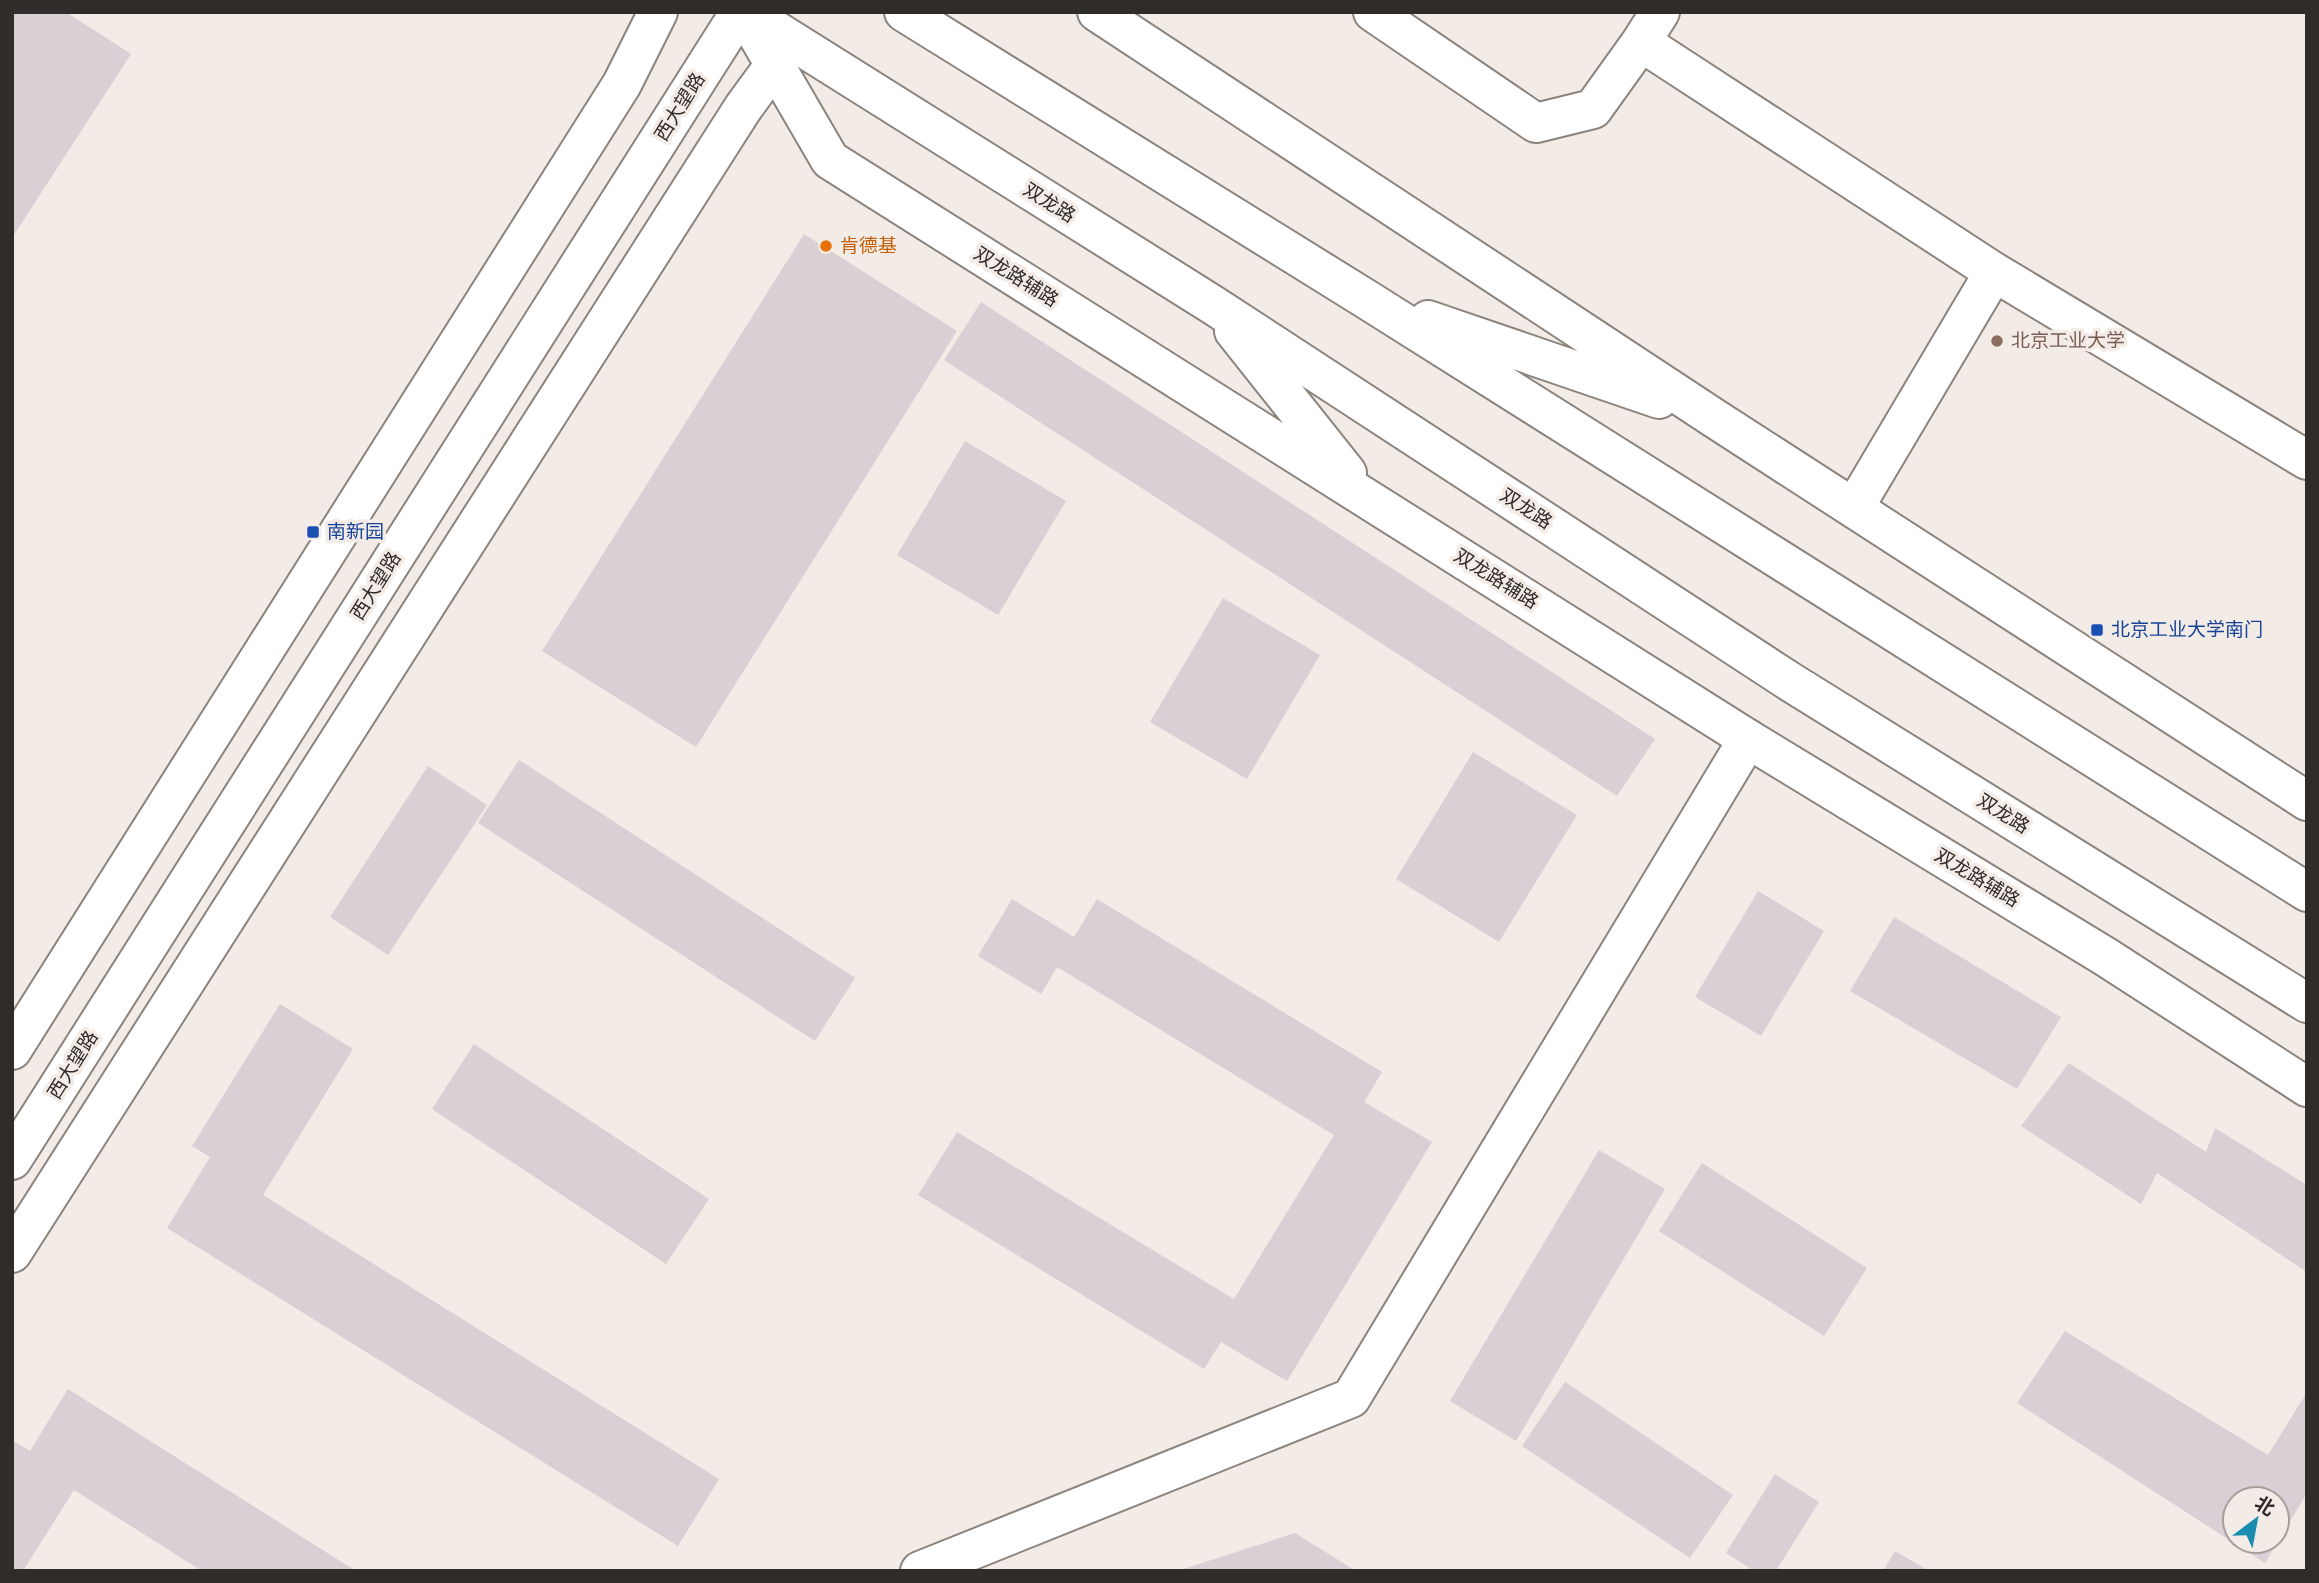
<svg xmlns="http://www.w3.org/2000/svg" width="2319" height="1583" viewBox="0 0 2319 1583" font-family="Karla,'Noto Sans SC',sans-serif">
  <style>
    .building { fill: #d9d0d5; fill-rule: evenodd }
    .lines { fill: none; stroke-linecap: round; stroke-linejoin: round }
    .minor-casing { stroke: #8b847e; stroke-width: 42 }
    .major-casing { stroke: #8b847e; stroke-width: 42 }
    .minor { stroke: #fff; stroke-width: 38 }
    .major { stroke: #fff; stroke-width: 38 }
    .food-dot { fill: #e8710a; stroke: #f3ebe5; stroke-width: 2.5 }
    .education-dot { fill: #8d6e63; stroke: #f3ebe5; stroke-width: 2.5 }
    .transit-dot { fill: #1a4fb4; stroke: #f3ebe5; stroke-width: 2.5 }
    .labels { text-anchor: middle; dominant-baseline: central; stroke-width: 7; stroke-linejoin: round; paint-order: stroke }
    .street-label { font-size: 19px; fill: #2f2c29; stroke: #f3ebe5 }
    .food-label { font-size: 19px; fill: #c56008; stroke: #f3ebe5; text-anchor: start }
    .education-label { font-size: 19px; fill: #785e54; stroke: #f3ebe5; text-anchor: start }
    .transit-label { font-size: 19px; fill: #164399; stroke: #f3ebe5; text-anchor: start }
  </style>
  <rect width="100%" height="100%" fill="#f3ebe5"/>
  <path class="building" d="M12,12H66L131,54L12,238Z
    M804,234L957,331L696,747L542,651Z
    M981,302L1655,739L1617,796L944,360Z
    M965,441L1066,501L998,615L897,555Z
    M1223,598L1320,655L1247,779L1150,722Z
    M1473,752L1577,815L1499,942L1396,879Z
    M519,760L855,978L815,1041L478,823Z
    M428,766L487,805L388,955L330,917Z
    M1758,891L1824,931L1761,1036L1695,997Z
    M1012,899L1074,937L1097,899L1382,1072L1364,1102L1432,1142L1287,1381L1221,1342L1204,1369L918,1195L957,1132L1234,1299L1334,1135L1057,967L1041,994L978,956Z
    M1894,917L2061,1017L2017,1089L1850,991Z
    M280,1004L353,1049L263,1195L719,1479L678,1546L167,1228L210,1157L192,1146Z
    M474,1044L709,1199L666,1264L432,1109Z
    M2069,1063L2206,1152L2215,1128L2307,1185V1272L2157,1173L2141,1204L2021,1126Z
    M1599,1150L1665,1189L1516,1441L1450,1401Z
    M1702,1163L1867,1268L1824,1336L1659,1231Z
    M2065,1331L2268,1455L2307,1392V1493L2265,1563L2017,1403ZM2235,1499H2277V1541H2235Z
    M1565,1382L1733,1495L1690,1558L1522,1446Z
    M68,1389L356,1571H202L74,1490L23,1571H12V1440L30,1451Z
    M1775,1474L1819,1502L1776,1571H1754L1726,1553Z
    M1295,1533L1356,1571H1180V1570Z
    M1895,1551L1929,1571H1883Z"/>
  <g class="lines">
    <g class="minor-casing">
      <path id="minor" d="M1373,12L1536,123L1593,109L1641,42
        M1660,12L1641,42L1994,272L2307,460
        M1854,508L1994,272
        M920,1571L1351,1398L1748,739"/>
    </g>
    <g class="major-casing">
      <path id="major" d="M744,12L830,160L1748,739L2106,957L2307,1087
        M904,12L1366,299L2307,892
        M1097,12L1714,418L2307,801
        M748,13L1213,305L1789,681L2307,1003
        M1428,320L1659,399
        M1234,331L1347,473
        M12,1050L622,84L658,12
        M12,1160L740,12
        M12,1253L743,108L789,45"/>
    </g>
    <use href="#minor" class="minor"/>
    <use href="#major" class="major"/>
  </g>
  <circle class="food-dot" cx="826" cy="246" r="7"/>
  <circle class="education-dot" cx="1997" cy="341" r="7"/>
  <g class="transit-dot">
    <rect x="306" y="525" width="14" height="14" rx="3.5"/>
    <rect x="2090" y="623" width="14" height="14" rx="3.5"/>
  </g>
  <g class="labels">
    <g class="street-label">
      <text transform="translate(680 107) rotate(-58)">西大望路</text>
      <text transform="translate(1049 203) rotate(32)">双龙路</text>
      <text transform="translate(1016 277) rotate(32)">双龙路辅路</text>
      <text transform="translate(1526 509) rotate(33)">双龙路</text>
      <text transform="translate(1496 579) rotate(32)">双龙路辅路</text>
      <text transform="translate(376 586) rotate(-58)">西大望路</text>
      <text transform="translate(2003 814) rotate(32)">双龙路</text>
      <text transform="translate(1977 878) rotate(31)">双龙路辅路</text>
      <text transform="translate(73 1065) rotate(-58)">西大望路</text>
    </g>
    <g class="food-label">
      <text x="840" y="246">肯德基</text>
    </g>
    <g class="education-label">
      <text x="2011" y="341">北京工业大学</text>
    </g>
    <g class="transit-label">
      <text x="327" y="532">南新园</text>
      <text x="2111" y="630">北京工业大学南门</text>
    </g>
  </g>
  <rect width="2319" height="1583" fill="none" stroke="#2f2c29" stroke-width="28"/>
  <g transform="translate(2256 1520) rotate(32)"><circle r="33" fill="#f3ebe5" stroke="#a59f9a" stroke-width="2"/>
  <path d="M0-5L12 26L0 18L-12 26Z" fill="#198cb0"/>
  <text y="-10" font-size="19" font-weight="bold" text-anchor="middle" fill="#2f2c29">北</text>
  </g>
</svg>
